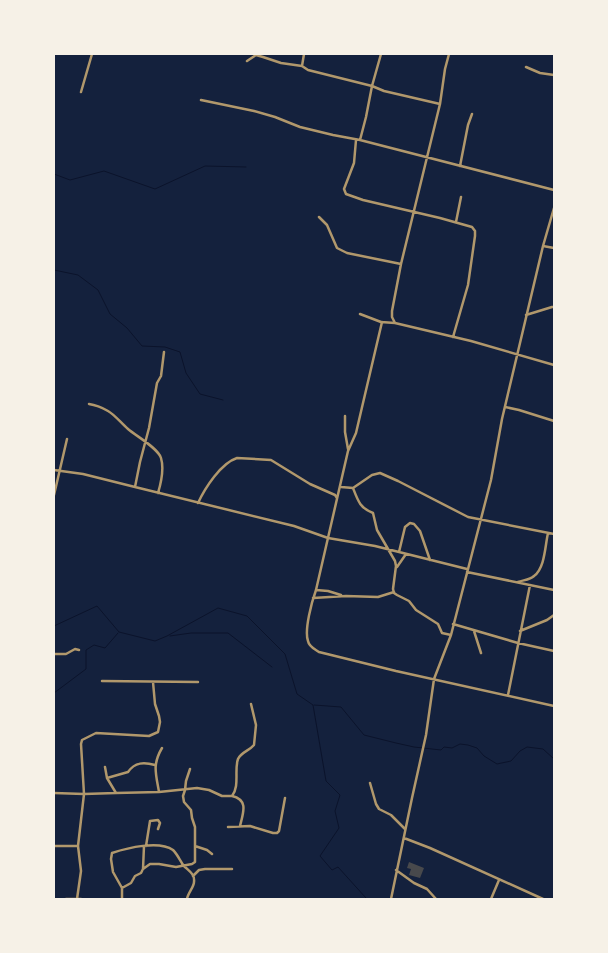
<svg xmlns="http://www.w3.org/2000/svg" width="608" height="953" viewBox="0 0 608 953" font-family="Arial,sans-serif">
  <style>
    .lines { fill: none; stroke-linecap: round; stroke-linejoin: round }
    .stream { stroke: #0b132b; stroke-width: 1 }
    .building { fill: #48494c }
    .minor { stroke: #b1986c; stroke-width: 2.5 }
  </style>
  <rect width="100%" height="100%" fill="#14213d"/>
  <g class="lines">
    <path class="stream" d="M54,174L70,180L104,171L155,189L205,166L246,167
      M54,270L78,275L98,290L110,314L127,328L142,346L165,347L180,352L186,373L200,394L223,400
      M54,626L97,606L119,632L155,641L167,636L218,608L247,616L285,654L297,694L313,705L326,781L340,795L335,811L339,828L320,856L332,870L338,867L366,898
      M170,636L191,633H228L272,667
      M54,693L86,669V650L94,645L105,648L118,633
      M314,705L341,707L364,735L396,743L414,747L441,750L444,747L452,748L460,744L468,745L477,748L484,756L497,764L511,761L520,751L527,747L543,749L554,759"/>
  </g>
  <path class="building" d="M409,862L424,868L420,878L409,875L411,869L407,868Z"/>
  <g class="lines">
    <path class="minor" d="M304,54L302,66L308,70L372,86L366,117L360,140
      M381,54L372,86L384,91L440,104L401,264L392,311V317L395,323L471,341L554,365
      M247,61L256,55L263,57L281,63L302,66
      M526,67L540,73L554,75
      M81,92L92,54
      M201,100L254,111L275,117L300,127L333,135L360,140L554,190
      M440,104L445,69L449,54
      M356,140L354,163L344,189L346,194L363,200L440,218L472,227L475,231V236L468,285L453,337
      M460,166L468,125L472,114
      M319,217L327,225L337,248L347,253L401,264
      M456,222L461,197
      M543,246L554,248
      M360,314L381,322L395,323
      M526,315L552,307H554
      M382,322L363,403L356,433L348,451L316,590C312,601 304,630 308,641C309,647 315,649 319,652L396,671L554,706
      M89,404C96,405 101,407 108,411C115,415 121,423 128,429C136,436 158,448 161,458C164,468 161,483 158,493
      M505,407L519,410L554,421
      M345,416V432L348,449
      M54,470L83,474L135,487L294,526L328,538L375,546L467,569
      M135,487L140,462L149,428L157,383L161,376L164,352
      M341,487L353,488C358,501 360,508 373,513L377,530L395,561L396,566L393,589L394,593L397,595L409,601L416,610L438,624L442,633L451,635
      M353,488L372,475L380,473L398,481L468,517L554,534
      M54,495L67,439
      M198,503C205,488 221,463 237,458L271,460L310,484L335,495L337,498
      M399,552L405,527L410,523L414,524L420,531L430,560
      M397,567L406,554
      M467,572L554,590
      M518,582C523,580 530,580 534,576C545,568 545,546 548,533
      M316,590L328,591L341,595
      M313,598L346,596L378,597L394,592
      M453,624L518,643L554,651
      M474,631L481,653
      M520,631L547,620L554,615
      M54,654H66L75,649L79,650
      M102,681L198,682
      M508,695L530,585
      M107,778L128,772C135,762 144,762 155,765
      M370,783L376,804L379,809L391,815L405,829
      M159,792C156,774 152,765 162,748
      M54,793L84,794L116,793L107,778L105,767
      M116,793L159,792L197,788L209,790L222,796H232C240,786 234,770 238,759C241,752 249,751 254,745L256,725L251,704
      M232,796C249,800 243,813 240,826
      M228,827L250,826L273,833H277L279,831L285,798
      M404,838L430,848L543,899
      M54,846H78
      M146,846L150,821L158,820L160,823L158,829
      M195,846L207,850L212,854
      M143,869L144,846
      M396,870L414,883L427,889L436,899
      M193,876L199,870L205,869H232
      M122,888L131,883L135,876L141,873L143,869L150,864H159L176,867L192,864L195,862V827L192,818L191,810L184,802L183,796L185,790L186,781L190,769
      M66,899H81
      M77,899L81,871L78,846L84,794L81,744L82,740L96,733L149,736L158,732L160,722L159,716L155,704L153,682
      M122,899V888L113,872L111,859L112,853C127,848 159,840 173,850C178,855 180,861 184,866C189,871 195,874 194,882C194,887 188,893 187,899
      M391,899L412,798L426,735L434,679L451,635L491,480L502,419L543,246L554,208
      M491,899L499,880"/>
  </g>
  <rect width="608" height="953" fill="none" stroke="#f6f1e7" stroke-width="110"/>
</svg>
